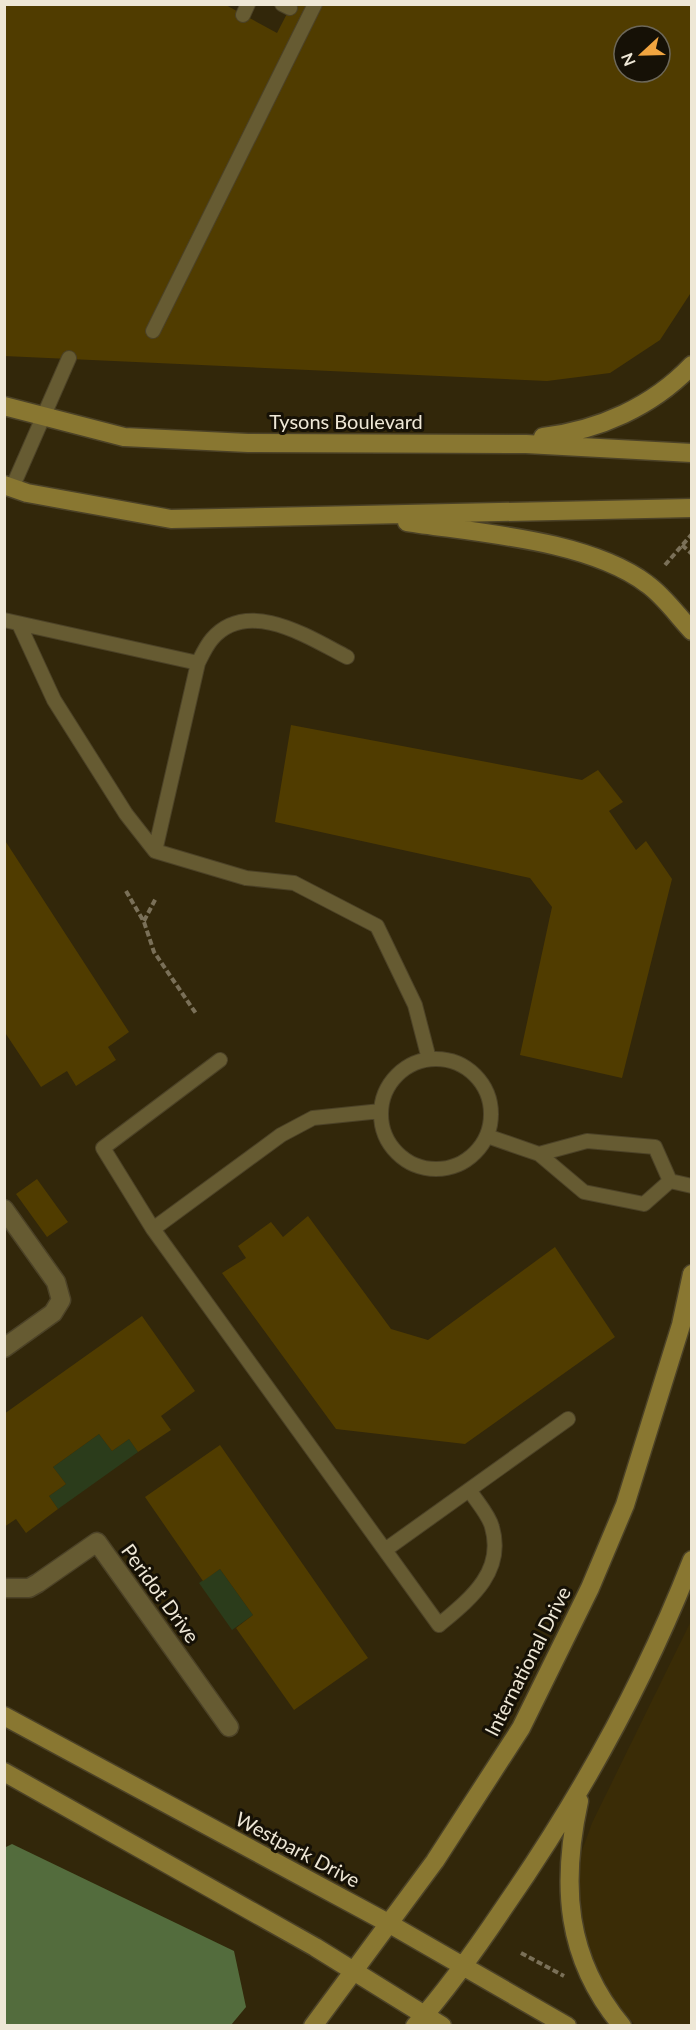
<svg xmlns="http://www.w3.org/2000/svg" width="696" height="2030" viewBox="0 0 696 2030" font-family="Lato,sans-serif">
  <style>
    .built { fill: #3a2c06 }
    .green { fill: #2b3c1b }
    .forest { fill: #536c3d }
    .building { fill: #503c00; fill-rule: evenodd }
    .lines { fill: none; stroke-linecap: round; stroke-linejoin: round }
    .lane-casing { stroke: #4c4227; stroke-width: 16 }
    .street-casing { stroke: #4c4227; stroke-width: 21 }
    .secondary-casing { stroke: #4c4227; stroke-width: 21 }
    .path { stroke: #7a7058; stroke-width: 4; stroke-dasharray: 6 3; stroke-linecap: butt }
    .lane { stroke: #665b32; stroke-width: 14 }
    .street { stroke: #665b32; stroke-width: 18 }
    .secondary { stroke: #897731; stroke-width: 18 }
    .labels { text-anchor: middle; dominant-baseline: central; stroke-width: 6; stroke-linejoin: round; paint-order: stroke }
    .street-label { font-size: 20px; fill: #eee7d6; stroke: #161106 }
  </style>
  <rect width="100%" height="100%" fill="#32270a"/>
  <path class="built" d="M691,1621V2025H635L608,1994L585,1949L577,1907L578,1871L580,1856L592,1823Z"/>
  <path class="green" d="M99,1434L112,1451L129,1439L138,1452L58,1509L49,1496L66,1484L53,1467Z
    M220,1569L253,1615L232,1630L199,1583Z"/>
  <path class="forest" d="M12,1844L234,1951L246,2007L231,2025H5L4,1848Z"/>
  <path class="building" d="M4,4H224L277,33L292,4H692V291L660,340L610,373L547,381L4,356ZM624,36H660V72H624Z
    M291,725L582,780L598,770L623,802L609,811L636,850L646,841L672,879L622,1078L520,1055L552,907L530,878L275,822Z
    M4,839L129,1032L108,1047L116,1060L76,1086L67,1071L41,1087L4,1031Z
    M37,1179L68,1222L47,1237L16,1194Z
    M308,1216L391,1329L428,1340L555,1247L615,1337L465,1444L336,1429L222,1273L246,1258L238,1246L271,1222L283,1237Z
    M142,1316L195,1391L161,1416L171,1430L138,1452L129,1439L112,1451L99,1434L53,1467L66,1484L49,1496L58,1509L26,1533L16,1519L4,1527V1414Z
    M220,1445L368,1658L294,1710L236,1628L253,1615L220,1569L203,1581L145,1497Z"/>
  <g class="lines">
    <g class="lane-casing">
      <path id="lane" d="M282,4L290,8
        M243,15L248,4
        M153,331L315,4
        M12,488L69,358
        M4,620L198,663
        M19,624L54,700L126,814L155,851L246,878L294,883L377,926L415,1005L429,1059
        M155,851L198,663C202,655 206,646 212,639C248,597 310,638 347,657
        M381 1114a55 55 0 1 1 110 0a55 55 0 1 1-110 0Z
        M220,1060L103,1148L153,1229L439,1625C470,1599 505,1572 492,1527C489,1515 477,1502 470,1491
        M487,1136L539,1154L584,1192L644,1204L670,1181
        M539,1154L587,1141L655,1147L670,1181
        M670,1181L692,1186
        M153,1229L281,1135L313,1118L381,1111
        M385,1550L568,1419"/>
    </g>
    <g class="street-casing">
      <path id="street" d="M4,1209L56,1282L61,1300L53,1313L4,1348
        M4,1588H29L38,1583L97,1542L229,1727"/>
    </g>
    <g class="secondary-casing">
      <path id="secondary" d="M4,406L124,437L248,443L526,444L692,453
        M543,437C599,430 652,407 692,365
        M4,485L27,493L171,519L692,508
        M407,522C478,533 589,540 647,584C664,596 677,615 692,631
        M4,1716L388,1923L567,2026
        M4,1772L315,1947L442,2026
        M579,1801C561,1884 565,1958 622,2026
        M313,2026L435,1861L521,1728L590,1588L625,1505L681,1325L692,1274
        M415,2026C447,1990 476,1949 503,1909C578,1801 644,1683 692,1560"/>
    </g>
    <path class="path" d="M682,545L692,554
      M665,565L692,534
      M126,891L144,922L154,952L197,1015
      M144,921L156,898
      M521,1953L564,1976"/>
    <use href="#lane" class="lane"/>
    <use href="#street" class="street"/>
    <use href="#secondary" class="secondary"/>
  </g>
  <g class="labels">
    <g class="street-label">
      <text x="346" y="421">Tysons Boulevard</text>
      <text transform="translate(161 1593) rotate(54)">Peridot Drive</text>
      <text transform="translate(527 1661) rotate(-63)">International Drive</text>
      <text transform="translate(298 1849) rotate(28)">Westpark Drive</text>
    </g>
  </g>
  <rect width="696" height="2030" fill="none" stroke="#eee7d6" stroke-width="12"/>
  <g transform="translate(642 54) rotate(248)"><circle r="28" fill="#161106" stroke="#6c6759" stroke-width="1.5"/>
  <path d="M0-4.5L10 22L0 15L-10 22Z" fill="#f1a540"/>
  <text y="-9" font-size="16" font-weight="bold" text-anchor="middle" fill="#eee7d6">N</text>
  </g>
</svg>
